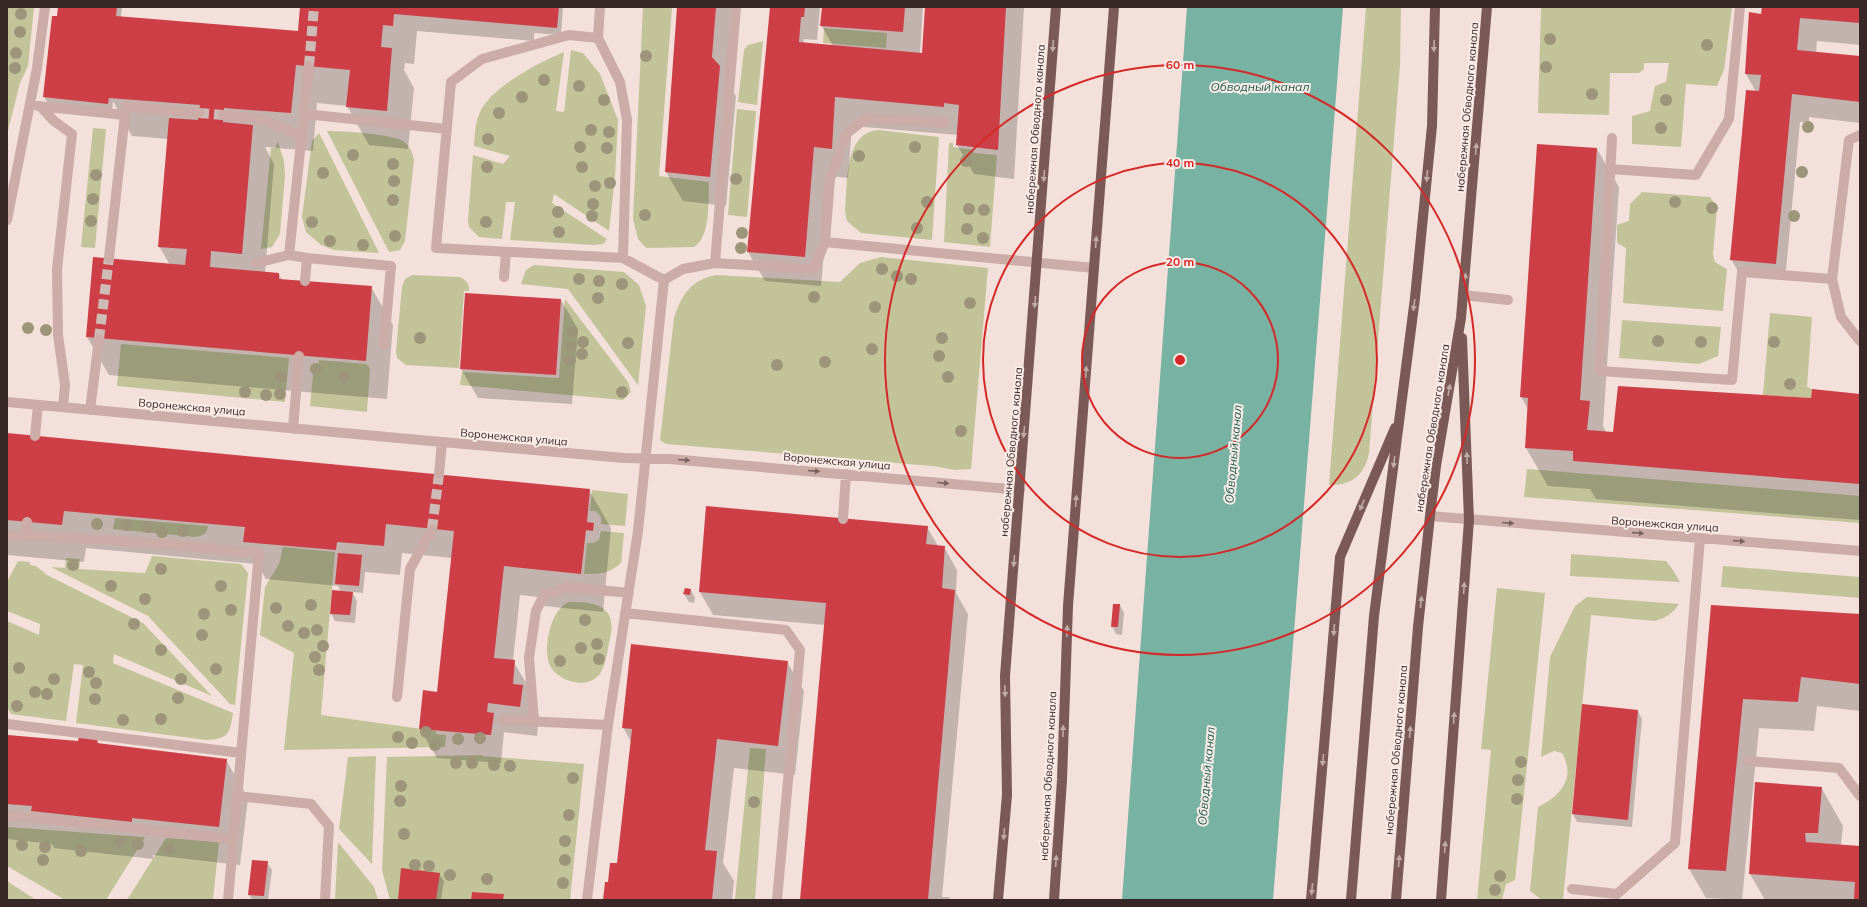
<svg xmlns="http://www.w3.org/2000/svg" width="1867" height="907" viewBox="0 0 1867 907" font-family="Mulish,sans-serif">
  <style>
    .green { fill: #c2c399 }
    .water { fill: #78b2a3 }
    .shadow { fill: #0003 }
    .building { fill: #ce3e46 }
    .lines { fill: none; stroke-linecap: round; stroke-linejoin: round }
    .minor-tunnel { stroke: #cebbb6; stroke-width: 10; stroke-dasharray: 10 5; stroke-linecap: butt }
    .minor { stroke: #ccaca6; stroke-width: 10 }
    .major { stroke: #7b5957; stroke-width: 10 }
    .tree { fill: #9c9579 }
    .oneway { fill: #c1aaa6 }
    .oneway2 { fill: #7b6360 }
    .ring { fill: none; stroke: #d62828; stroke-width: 2 }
    .labels { text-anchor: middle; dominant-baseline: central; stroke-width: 4; stroke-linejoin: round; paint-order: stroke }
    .street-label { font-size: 11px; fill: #382727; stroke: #fbece7 }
    .water-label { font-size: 12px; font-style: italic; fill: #1a5c4d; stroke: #fbece7 }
    .centre { fill: #d62828; stroke: #fbece7; stroke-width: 2 }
    .ring-label { font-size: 12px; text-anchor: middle; font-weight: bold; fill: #d62828; stroke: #fbece7; stroke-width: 4; stroke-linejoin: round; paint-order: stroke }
  </style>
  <rect width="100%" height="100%" fill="#f3e0da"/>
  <path class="green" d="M7,7H34L28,66L20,83L7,134Z
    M643,7H672L659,176L709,182C708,201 711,237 694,247L646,248L638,239L633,219Z
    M1366,7H1401L1400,65L1369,453C1365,475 1351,486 1329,485Z
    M1541,7H1732L1724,70L1717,86L1686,84L1681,147L1632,144V116L1650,111L1655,86L1666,82L1669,63H1644V69L1639,73H1610L1609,115L1538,113Z
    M824,28L887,33L886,48L823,43Z
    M763,41L757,105L738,102L744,50L748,45Z
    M571,50L583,53L600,74L618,120L615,177L609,231L554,194L552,203L607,239L603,244L594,245L510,240L515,202H506L502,239L479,237L469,227L468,220L473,155L503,164L510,156L474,146C475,134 475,121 481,110C495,85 538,63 564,52L556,111L564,112Z
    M737,109L756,111L747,217L728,215Z
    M93,128L106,129L95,248L81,247Z
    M879,130L939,137L932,240L861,233L847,221L845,211C848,185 843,132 879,130Z
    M327,131C343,131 391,134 403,141C410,146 412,152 414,160L405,241L400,250L389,252Z
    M319,133L379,253L334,250L321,245L306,232L302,217L312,141Z
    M278,142L284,161L285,175L280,234L272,247L261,249L271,148H275Z
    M949,143H953V147L973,150L974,153L997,155L990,247L944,242Z
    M1642,192L1710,197L1717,207L1713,254L1715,262L1727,269L1723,311L1623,303L1626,248L1617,243V225L1629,221L1630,204Z
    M881,257L988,268L971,469L955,470L933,466L666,444L660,440L674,318C682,294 691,280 716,275L840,282L860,263Z
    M534,265L624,272L639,285L646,306L638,385L568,289L521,284L526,270Z
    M412,275L460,277C466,280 469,283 469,291H464L459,368L406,365L397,358L396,351L402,287L405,279Z
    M565,299L628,382L631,392L623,400L460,385L462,372L559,378Z
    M1770,313L1812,317L1807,387L1812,389L1811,398L1763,395Z
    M1622,320L1721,327L1718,356L1699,364L1619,358Z
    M121,344L289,358L285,402L117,386Z
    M319,360L366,364L370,368L367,412L310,406L314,365L319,366Z
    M1527,469L1860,496V523L1524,497Z
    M592,490L628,494L625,526L601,524V517L596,511H590Z
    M115,518L208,526C207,534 202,536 195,537L113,529Z
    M601,531L624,533L621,563C609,574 599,574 584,574L587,543H593L599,540Z
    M283,547L335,552L321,715L436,731V734L446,735L445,747L284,750L294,653L260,635L265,587L279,564Z
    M1571,554L1666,561L1673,570L1680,582L1570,576Z
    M152,556L241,564L248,573L235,705L230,704L148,616L51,567L65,568L66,558L80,559L79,569L145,573Z
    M18,561L30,562V565L36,566L47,575L143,623L212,696L114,654L113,663L233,713C230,734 228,739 206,740L76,723L83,665L74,664L66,721L11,714L7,707V621L39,635L40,624L7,611V582Z
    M1723,566L1860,577V598L1721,587Z
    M1497,588L1545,593L1515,880L1506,884L1502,900H1477L1491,750L1481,749Z
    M1587,597L1679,604C1673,613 1665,619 1654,621L1591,615L1563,900H1542L1530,891L1538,807C1561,796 1576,778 1562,753L1554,751L1541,757L1550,657L1575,606Z
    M569,602C584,602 609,602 611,622C613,630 609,641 608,649C606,658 604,671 597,677C583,690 554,679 549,663C543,646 551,609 569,602Z
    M750,748L766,749L755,900H735Z
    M482,755V756L584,764L570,900H503L504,894L472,892L471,900H390L382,870L387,757Z
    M376,756L372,864L339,829L348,757Z
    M7,827L145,837L106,900H65L7,866Z
    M166,838L219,842L213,900H127Z
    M338,842L374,887L378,900H335Z
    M7,881L36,900H7Z"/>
  <path class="water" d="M1187,7H1343L1273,900H1122Z"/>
  <path class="shadow" d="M59,7H122L121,17L299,32L301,7H563L561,35L534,33V41L417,31L414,64L405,63L404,70L414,88L408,149L369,145L347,106L317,103L313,151L265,147L274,164L265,273L279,274L282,280L371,287L393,325L387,399L109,375L87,337L94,258L170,265L159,246L169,139L132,136L113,101L112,112L49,105L44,97Z
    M678,7H735L728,83L736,96L726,206L683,201L666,172Z
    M771,7H820L817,40L804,39L803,44L833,46L821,25L823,7H923L920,54H923L926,7H1024L1014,179L974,174L957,145L958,135L852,126L848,178L831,176L821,286L765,281L748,252Z
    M1763,7H1860V45L1817,41L1816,53L1860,57V123L1809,117V123L1800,122L1785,280L1740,275L1731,259L1756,92L1746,74Z
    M1597,149L1619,187L1603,426L1606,432L1614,433L1812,399L1860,395V520L1596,499L1590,489L1548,486L1526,448L1528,409L1521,397Z
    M561,300L578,329L572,404L478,398L461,369Z
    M7,434L589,490L611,528L603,612L544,606L539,597L520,595L513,661L531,691L530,701L539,715L537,736L504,732L501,763L437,758L420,729L438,693L452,558L402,553L400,575L365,572L363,593L352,592L357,601L355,623L335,621L331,613L341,592L338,586L266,579L257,564L86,548L84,562L7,555Z
    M927,527L938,546L944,547L957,570L956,593L968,614L942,897H949L951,900H801L825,625L713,615L700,592Z
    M691,590L695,598L694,603L689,602L684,594Z
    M1120,605L1124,613L1122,635L1116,634L1112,626Z
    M1712,606L1860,615V711L1817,706L1814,731L1759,728L1742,900L1706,898L1689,869Z
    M787,662L804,691L795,775L734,768L723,863L734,881L732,900H604L609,883L618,864L631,742L623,727Z
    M1638,711L1642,719L1632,827L1577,822L1573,814Z
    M7,735L79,742L97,740L100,745L226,760L248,798L240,865L153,855V859L54,848L52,844L7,839Z
    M1821,787L1843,826L1841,845L1860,847V900H1765L1750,874Z
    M267,862L272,870L268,900H253L249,895Z
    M439,874L444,881L441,900H399Z"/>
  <path class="building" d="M58,7H117L116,16L298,31L300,7H559L557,28L394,14L393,26L383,25L381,47L392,48L387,111L346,107L350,70L296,65L291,113L224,108L223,122L253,125L242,254L211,251L210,267L279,273V279L372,286L366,361L86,337L93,257L185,265L187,249L158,247L169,118L198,120L200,105L109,98L108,104L43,97L52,16H57Z
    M677,7H716L712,57L720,66L710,177L665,172Z
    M770,7H805L804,17H801L799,42L922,53L925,7H1006L998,150L956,145L959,105L944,103V107L835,97L832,149L814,147L805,257L747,252Z
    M822,7H905L903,32L820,26Z
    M1762,7H1860V23L1800,18L1797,50L1860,56V102L1792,94L1776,264L1730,260L1746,90L1759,91L1761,75L1745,74L1749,12L1761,14Z
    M1537,144L1597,148L1580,400L1590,401L1587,430L1613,432L1618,386L1811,398L1812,389L1860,394V484L1573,461V451L1525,448L1528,398L1520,397Z
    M465,293L561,299L556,375L460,369Z
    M7,433L590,489L587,522L594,523L593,531L586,530L581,574L504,566L494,658L515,660L513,684L523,685L520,707L488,703L487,712L494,713L491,735L419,729L423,690L437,692L454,531L386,524L384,546L337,542L336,550L243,542L245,527L64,511L62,525L7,520Z
    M706,506L928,526L926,544L945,546L942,588L955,590L928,900H800L826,603L699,592Z
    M338,553L362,555L359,586L335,584Z
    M685,588L691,589L690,595L683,594Z
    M332,590L353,592L350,615L330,614Z
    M1113,604H1120L1118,627H1111Z
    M1711,605L1860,614V684L1801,677L1798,702L1743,699L1726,871L1688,869Z
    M631,644L788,661L778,746L717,739L705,850L717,851L712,900H603L605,882H608L610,863H617L632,729L622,728Z
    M1582,704L1638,710L1628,820L1572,814Z
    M7,735L78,741L79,737L98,739L97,743L227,759L219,827L132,818V822L31,811L32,806L7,804Z
    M1755,782L1822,787L1818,833H1805L1806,842L1860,846V900H1854L1855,882L1749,874Z
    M252,860L268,861L264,896L248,895Z
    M401,868L440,873L436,900H398Z
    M472,892L504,894L503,900H471Z"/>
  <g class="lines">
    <path class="minor-tunnel" d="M309,66L314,7
      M199,113L223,115
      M99,339L109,258
      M432,529L439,474"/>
    <path class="minor" d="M600,7L598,38L620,82L627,120L623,258
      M598,38L569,35L482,59L451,82L436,248L623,258L664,280L683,269L715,263L814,269L825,242L1094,268
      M309,66L289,255L307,258L391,266L384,345
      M38,106L125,115
      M40,106L54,121L72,134L57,269L58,335L65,385L63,407
      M305,114L447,129
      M223,115L262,119L300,136
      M1612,138L1600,371L1732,380L1742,272L1832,279L1841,317L1860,341
      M1610,169L1696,175L1729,119L1740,7
      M7,220L37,68L45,7
      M825,242L830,179L846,134L866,118L945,123
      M109,258L126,106L199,113
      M256,263L289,255
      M715,263L736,7
      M504,277L506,252
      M1832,279L1849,140L1860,135
      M305,281L307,258
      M1463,295L1508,300
      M7,402L442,442L624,458L670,459L1020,490
      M90,410L99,339
      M293,429L299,356
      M35,436L38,405
      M439,474L442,442
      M1430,516L1860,551
      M843,519L846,474
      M7,535L141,542L259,553L228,900
      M26,537L27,522
      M625,613L786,630L800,650L777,900
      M397,697L410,569L432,529
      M504,720L608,725
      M534,722L529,658L536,611L544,595L569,587L629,593
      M7,724L241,753
      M1748,761L1839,768L1860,796
      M237,796L311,804L329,826L325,900
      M7,815L233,839
      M1572,889L1617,894L1675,843L1700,538
      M587,900L608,725L638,531L664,280"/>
    <path class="major" d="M998,900L1007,795L1005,676L1056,7
      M1054,900L1062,780L1068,606L1114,7
      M1311,900L1340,557L1395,428
      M1351,900L1374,616L1415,298L1432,126L1435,7
      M1396,900L1418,627L1430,516L1436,466L1461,318L1487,7
      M1441,900L1469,520L1462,338"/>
  </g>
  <g class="tree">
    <circle cx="21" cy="14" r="6"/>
    <circle cx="20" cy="32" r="6"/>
    <circle cx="1550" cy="39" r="6"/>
    <circle cx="1707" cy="45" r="6"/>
    <circle cx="16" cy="53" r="6"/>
    <circle cx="646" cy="56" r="6"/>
    <circle cx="1546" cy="67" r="6"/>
    <circle cx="15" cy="68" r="6"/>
    <circle cx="544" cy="80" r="6"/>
    <circle cx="579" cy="86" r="6"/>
    <circle cx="1592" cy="94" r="6"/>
    <circle cx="522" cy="97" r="6"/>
    <circle cx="604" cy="100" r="6"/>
    <circle cx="1666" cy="100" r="6"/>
    <circle cx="499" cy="113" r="6"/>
    <circle cx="1808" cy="127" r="6"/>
    <circle cx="1661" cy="128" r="6"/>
    <circle cx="591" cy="130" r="6"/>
    <circle cx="609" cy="132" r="6"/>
    <circle cx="488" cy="139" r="6"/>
    <circle cx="580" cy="147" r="6"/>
    <circle cx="915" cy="147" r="6"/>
    <circle cx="607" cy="148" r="6"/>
    <circle cx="353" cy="155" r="6"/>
    <circle cx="859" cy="156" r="6"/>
    <circle cx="966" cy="161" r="6"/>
    <circle cx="393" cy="164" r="6"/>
    <circle cx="487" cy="167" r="6"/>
    <circle cx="582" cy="167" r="6"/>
    <circle cx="1802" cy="172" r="6"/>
    <circle cx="323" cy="173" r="6"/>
    <circle cx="96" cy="175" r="6"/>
    <circle cx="736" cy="179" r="6"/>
    <circle cx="394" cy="181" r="6"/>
    <circle cx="610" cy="183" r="6"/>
    <circle cx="595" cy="186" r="6"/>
    <circle cx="93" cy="199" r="6"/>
    <circle cx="393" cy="200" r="6"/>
    <circle cx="927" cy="202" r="6"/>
    <circle cx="1675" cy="202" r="6"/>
    <circle cx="593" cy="204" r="6"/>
    <circle cx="1712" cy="208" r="6"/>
    <circle cx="969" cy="209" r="6"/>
    <circle cx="984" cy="210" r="6"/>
    <circle cx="558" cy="212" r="6"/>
    <circle cx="645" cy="215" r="6"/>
    <circle cx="592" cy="216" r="6"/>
    <circle cx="1794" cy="216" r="6"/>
    <circle cx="91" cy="221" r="6"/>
    <circle cx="312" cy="222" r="6"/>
    <circle cx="486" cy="222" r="6"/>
    <circle cx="917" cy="228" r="6"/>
    <circle cx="967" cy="229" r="6"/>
    <circle cx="559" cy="232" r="6"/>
    <circle cx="742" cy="233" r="6"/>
    <circle cx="395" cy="236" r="6"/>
    <circle cx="983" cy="238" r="6"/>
    <circle cx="330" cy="241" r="6"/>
    <circle cx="363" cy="245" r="6"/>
    <circle cx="741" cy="248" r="6"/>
    <circle cx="882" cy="269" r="6"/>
    <circle cx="897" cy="276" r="6"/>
    <circle cx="579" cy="279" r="6"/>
    <circle cx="911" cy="279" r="6"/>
    <circle cx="599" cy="281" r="6"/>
    <circle cx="622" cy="284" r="6"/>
    <circle cx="814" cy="297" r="6"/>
    <circle cx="598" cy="298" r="6"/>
    <circle cx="970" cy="303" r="6"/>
    <circle cx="875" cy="307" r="6"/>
    <circle cx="28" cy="328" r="6"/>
    <circle cx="46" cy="330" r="6"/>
    <circle cx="572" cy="332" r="6"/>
    <circle cx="420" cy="338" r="6"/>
    <circle cx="942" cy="338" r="6"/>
    <circle cx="1658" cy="341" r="6"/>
    <circle cx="583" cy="342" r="6"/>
    <circle cx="1701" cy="342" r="6"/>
    <circle cx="1774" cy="342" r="6"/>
    <circle cx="628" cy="343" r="6"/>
    <circle cx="571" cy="346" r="6"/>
    <circle cx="872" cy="349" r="6"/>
    <circle cx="582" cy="354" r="6"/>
    <circle cx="939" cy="356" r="6"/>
    <circle cx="570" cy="360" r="6"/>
    <circle cx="825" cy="362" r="6"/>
    <circle cx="777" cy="365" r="6"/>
    <circle cx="316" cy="369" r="6"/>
    <circle cx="281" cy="377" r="6"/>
    <circle cx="344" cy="377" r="6"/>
    <circle cx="948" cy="377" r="6"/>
    <circle cx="1790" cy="384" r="6"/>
    <circle cx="245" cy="392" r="6"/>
    <circle cx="622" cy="392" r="6"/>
    <circle cx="280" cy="394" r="6"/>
    <circle cx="266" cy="395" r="6"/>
    <circle cx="961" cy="431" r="6"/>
    <circle cx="97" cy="524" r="6"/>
    <circle cx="126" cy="525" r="6"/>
    <circle cx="148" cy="527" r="6"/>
    <circle cx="183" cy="531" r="6"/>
    <circle cx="162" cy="532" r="6"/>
    <circle cx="73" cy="565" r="6"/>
    <circle cx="161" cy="569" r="6"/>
    <circle cx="111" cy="586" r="6"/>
    <circle cx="221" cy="586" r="6"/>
    <circle cx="145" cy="599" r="6"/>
    <circle cx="311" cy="605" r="6"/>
    <circle cx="276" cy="608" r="6"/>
    <circle cx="231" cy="610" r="6"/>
    <circle cx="204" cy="614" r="6"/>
    <circle cx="585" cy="620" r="6"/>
    <circle cx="134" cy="624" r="6"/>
    <circle cx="288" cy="626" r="6"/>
    <circle cx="317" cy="630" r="6"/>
    <circle cx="304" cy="633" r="6"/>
    <circle cx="202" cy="635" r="6"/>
    <circle cx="597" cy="644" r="6"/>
    <circle cx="323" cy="646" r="6"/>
    <circle cx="581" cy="648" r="6"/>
    <circle cx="161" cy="650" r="6"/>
    <circle cx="315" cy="657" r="6"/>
    <circle cx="599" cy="659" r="6"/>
    <circle cx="560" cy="661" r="6"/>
    <circle cx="19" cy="668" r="6"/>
    <circle cx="216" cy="669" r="6"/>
    <circle cx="319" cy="670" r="6"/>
    <circle cx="89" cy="672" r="6"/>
    <circle cx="54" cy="679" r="6"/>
    <circle cx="181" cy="679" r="6"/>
    <circle cx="96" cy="683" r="6"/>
    <circle cx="35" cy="692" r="6"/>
    <circle cx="47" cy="694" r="6"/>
    <circle cx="178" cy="698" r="6"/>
    <circle cx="95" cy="699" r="6"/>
    <circle cx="17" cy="706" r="6"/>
    <circle cx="161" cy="719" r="6"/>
    <circle cx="123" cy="720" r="6"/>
    <circle cx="426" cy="732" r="6"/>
    <circle cx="398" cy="737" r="6"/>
    <circle cx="480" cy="738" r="6"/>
    <circle cx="458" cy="739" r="6"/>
    <circle cx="412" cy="743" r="6"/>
    <circle cx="435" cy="745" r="6"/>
    <circle cx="1521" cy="762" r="6"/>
    <circle cx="456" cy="763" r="6"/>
    <circle cx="472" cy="763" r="6"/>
    <circle cx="494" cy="765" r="6"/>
    <circle cx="510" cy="766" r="6"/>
    <circle cx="573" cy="778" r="6"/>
    <circle cx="1518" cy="780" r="6"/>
    <circle cx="401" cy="786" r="6"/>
    <circle cx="1517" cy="799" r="6"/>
    <circle cx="400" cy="801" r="6"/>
    <circle cx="754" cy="802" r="6"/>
    <circle cx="569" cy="815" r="6"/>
    <circle cx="404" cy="834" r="6"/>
    <circle cx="565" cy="841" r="6"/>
    <circle cx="120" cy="842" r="6"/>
    <circle cx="138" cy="844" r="6"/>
    <circle cx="22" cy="845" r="6"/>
    <circle cx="45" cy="847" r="6"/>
    <circle cx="169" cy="849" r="6"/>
    <circle cx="81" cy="851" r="6"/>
    <circle cx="43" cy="860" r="6"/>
    <circle cx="565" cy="860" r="6"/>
    <circle cx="415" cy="865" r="6"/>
    <circle cx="429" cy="866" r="6"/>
    <circle cx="450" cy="875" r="6"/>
    <circle cx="1500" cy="876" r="6"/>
    <circle cx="487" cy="879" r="6"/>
    <circle cx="563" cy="883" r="6"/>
    <circle cx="1495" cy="890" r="6"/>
  </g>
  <defs><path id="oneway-solid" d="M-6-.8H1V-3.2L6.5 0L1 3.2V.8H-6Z"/></defs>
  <g class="oneway">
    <use href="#oneway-solid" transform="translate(1053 46) rotate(94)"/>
    <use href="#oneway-solid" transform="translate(1434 46) rotate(92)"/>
    <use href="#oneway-solid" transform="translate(1476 149) rotate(-85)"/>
    <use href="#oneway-solid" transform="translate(1044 176) rotate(94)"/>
    <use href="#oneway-solid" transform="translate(1427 176) rotate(95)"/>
    <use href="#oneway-solid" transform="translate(1096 242) rotate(-86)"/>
    <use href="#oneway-solid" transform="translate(1465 279) rotate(-85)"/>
    <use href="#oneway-solid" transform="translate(1035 302) rotate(95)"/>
    <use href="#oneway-solid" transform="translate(1414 305) rotate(98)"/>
    <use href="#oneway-solid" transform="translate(1086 372) rotate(-86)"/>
    <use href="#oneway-solid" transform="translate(1449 390) rotate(-80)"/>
    <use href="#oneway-solid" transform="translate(1024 432) rotate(95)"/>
    <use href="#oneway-solid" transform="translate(1467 458) rotate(-92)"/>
    <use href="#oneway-solid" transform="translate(1394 462) rotate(97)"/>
    <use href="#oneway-solid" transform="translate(1076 501) rotate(-86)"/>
    <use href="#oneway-solid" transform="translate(1362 505) rotate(113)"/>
    <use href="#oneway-solid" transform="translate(1014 561) rotate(95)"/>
    <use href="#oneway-solid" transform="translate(1464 588) rotate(-86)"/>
    <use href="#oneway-solid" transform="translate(1421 602) rotate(-84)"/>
    <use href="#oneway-solid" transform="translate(1334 630) rotate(95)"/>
    <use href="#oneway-solid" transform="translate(1067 631) rotate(-87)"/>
    <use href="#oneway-solid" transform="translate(1005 691) rotate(89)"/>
    <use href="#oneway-solid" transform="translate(1454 718) rotate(-86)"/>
    <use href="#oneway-solid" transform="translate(1063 731) rotate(-89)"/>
    <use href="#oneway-solid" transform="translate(1410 732) rotate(-85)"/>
    <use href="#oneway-solid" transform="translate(1323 760) rotate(95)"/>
    <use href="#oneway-solid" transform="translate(1004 834) rotate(95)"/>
    <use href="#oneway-solid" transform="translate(1445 847) rotate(-86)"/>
    <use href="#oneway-solid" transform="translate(1056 861) rotate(-86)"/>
    <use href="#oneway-solid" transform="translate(1399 861) rotate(-85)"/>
    <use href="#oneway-solid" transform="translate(1312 889) rotate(95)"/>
  </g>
  <g class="oneway2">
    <use href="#oneway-solid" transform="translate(684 460) rotate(5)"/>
    <use href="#oneway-solid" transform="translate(814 471) rotate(5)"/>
    <use href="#oneway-solid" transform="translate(943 483) rotate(5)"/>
    <use href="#oneway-solid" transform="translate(1508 523) rotate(5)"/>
    <use href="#oneway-solid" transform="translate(1638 533) rotate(4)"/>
    <use href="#oneway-solid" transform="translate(1739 541) rotate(4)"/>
  </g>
  <g class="ring">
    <circle cx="1180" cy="360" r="98"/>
    <circle cx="1180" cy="360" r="197"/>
    <circle cx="1180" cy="360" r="295"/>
  </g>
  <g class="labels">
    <g class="street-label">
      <text transform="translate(1467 107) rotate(-85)">набережная Обводного канала</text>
      <text transform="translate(1035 129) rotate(-86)">набережная Обводного канала</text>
      <text transform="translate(192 407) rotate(5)">Воронежская улица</text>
      <text transform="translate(1432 428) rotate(-81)">набережная Обводного канала</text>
      <text transform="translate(514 437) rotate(5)">Воронежская улица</text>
      <text transform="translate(1011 452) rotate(-85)">набережная Обводного канала</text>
      <text transform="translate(837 461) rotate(5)">Воронежская улица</text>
      <text transform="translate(1665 524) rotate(4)">Воронежская улица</text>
      <text transform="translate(1396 750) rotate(-85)">набережная Обводного канала</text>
      <text transform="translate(1048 776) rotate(-87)">набережная Обводного канала</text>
    </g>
    <g class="water-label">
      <text x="1260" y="86">Обводный канал</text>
      <text transform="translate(1233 454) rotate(-85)">Обводный канал</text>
      <text transform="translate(1206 776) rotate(-85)">Обводный канал</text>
    </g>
  </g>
  <circle cx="1180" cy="360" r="6" class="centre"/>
  <g class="ring-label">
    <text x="1180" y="69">60 m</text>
    <text x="1180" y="167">40 m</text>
    <text x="1180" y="266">20 m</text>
  </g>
  <rect width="1867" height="907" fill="none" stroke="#382727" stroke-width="16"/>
</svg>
